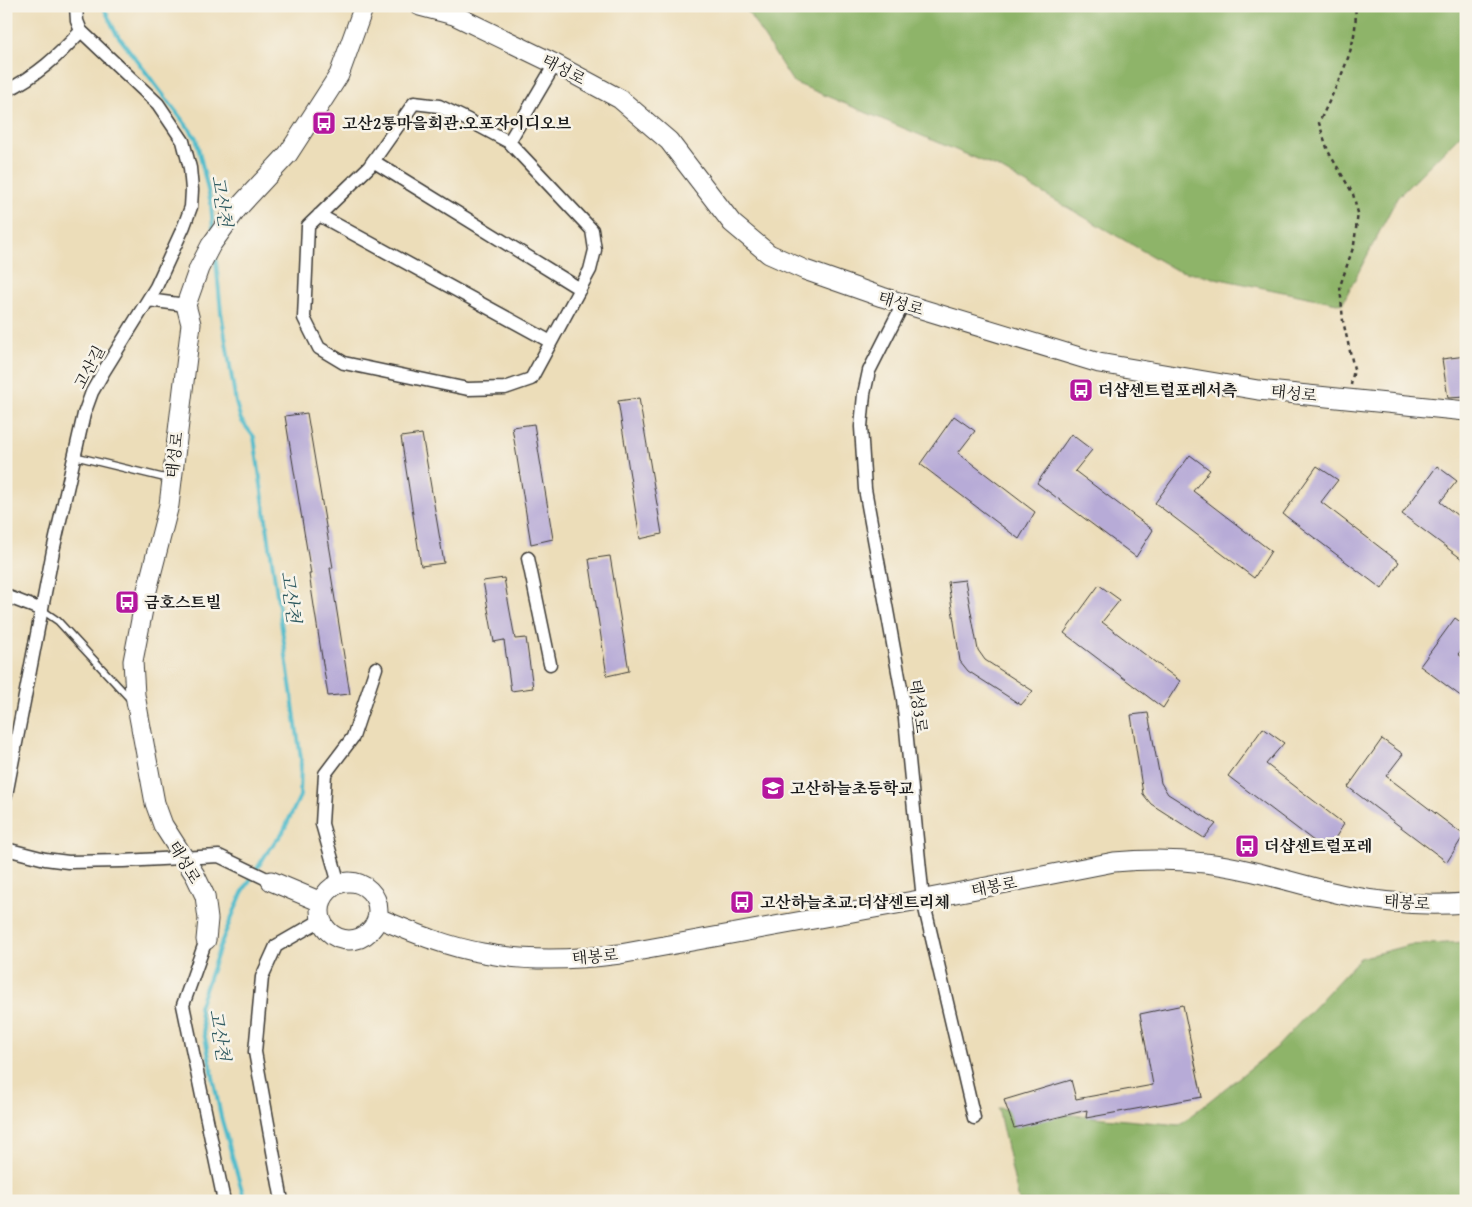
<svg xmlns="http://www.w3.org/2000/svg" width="1472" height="1207" viewBox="0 0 1472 1207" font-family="'Gentium Book Plus','Noto Serif KR',serif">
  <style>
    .forest { fill: #8eb469; stroke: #556842 }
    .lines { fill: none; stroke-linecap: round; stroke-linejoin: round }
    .stream { stroke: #50bbcb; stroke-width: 4 }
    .building { fill: #b7abd7 }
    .lane-casing { stroke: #3b3934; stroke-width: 9 }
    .street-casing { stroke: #3b3934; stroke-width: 15 }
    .secondary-casing { stroke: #3b3934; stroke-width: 21 }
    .path { stroke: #3b3934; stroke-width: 2.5; stroke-dasharray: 4 4; stroke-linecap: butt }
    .lane { stroke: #fff; stroke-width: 6 }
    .street { stroke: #fff; stroke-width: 12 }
    .secondary { stroke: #fff; stroke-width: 19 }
    .labels { text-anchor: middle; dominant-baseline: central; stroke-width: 5; stroke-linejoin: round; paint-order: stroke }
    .street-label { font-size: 16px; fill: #1c1c1c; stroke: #f7f3e8 }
    .poi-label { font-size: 16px; font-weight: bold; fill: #1c1c1c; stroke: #f7f3e8; text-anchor: start }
    .water-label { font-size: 18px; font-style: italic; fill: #315c62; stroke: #f7f3e8 }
  </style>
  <rect width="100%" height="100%" fill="#f7f3e8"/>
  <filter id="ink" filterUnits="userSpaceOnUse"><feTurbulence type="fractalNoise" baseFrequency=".02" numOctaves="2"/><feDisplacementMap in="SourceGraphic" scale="10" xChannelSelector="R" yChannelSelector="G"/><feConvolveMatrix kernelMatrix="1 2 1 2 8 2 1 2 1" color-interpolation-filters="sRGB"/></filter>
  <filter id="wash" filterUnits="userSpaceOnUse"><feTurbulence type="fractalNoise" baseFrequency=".0096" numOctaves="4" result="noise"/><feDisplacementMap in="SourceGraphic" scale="20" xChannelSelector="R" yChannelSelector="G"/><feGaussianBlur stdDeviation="1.12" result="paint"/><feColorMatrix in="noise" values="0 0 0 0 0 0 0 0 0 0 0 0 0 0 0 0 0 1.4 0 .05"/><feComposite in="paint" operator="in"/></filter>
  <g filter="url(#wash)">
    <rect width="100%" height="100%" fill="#ecddb9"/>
    <path class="forest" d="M744,6H1466V129L1397,198L1342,304L1176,270L999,168L793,82Z
      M1466,942V1201H1019L998,1108L1179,1125L1276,1048L1360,958L1409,945Z"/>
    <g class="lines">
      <path class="stream" d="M103,6L116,33L196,138L211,203L213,229
        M215,251L221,312L236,403L241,420L254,437L301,759L300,796L283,832L266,854L242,893L223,938L199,1007L221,1117L245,1201"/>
    </g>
    <g id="blocks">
      <path class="building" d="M1466,356V397L1448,398L1442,359Z
        M639,398L662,534L640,539L618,401Z
        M307,413L333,568H330L350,694L328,696L309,574H311L285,416Z
        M954,416L975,431L958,453L1035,512L1019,539L920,464Z
        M534,424L553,539L531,544L512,427Z
        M422,434L444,563L421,566L401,437Z
        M1071,434L1092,450L1075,471L1153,530L1136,557L1037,483Z
        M1190,455L1210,470L1193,491L1271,551L1254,578L1155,503Z
        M1317,466L1338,480L1321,502L1399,562L1382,589L1283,514Z
        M1437,466L1457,481L1440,502L1466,522V562L1402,514Z
        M610,556L629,671L607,676L589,559Z
        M504,578L515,639L526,638L533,688L511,691L504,640L494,642L483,581Z
        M965,580L978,650L985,660L1033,691L1021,705L968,671L960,661L948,582Z
        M1099,585L1120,600L1102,622L1180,681L1163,708L1064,633Z
        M1455,618L1466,626V645L1458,654L1466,660V700L1420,666Z
        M1148,713L1161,783L1168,794L1216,824L1204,838L1151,804L1143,794L1131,715Z
        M1263,728L1284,743L1266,764L1344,824L1327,851L1228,776Z
        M1382,739L1403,754L1386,776L1464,835L1447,862L1348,787Z
        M1183,1005L1202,1097L1086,1118L1087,1110L1014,1128L1004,1100L1071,1080L1076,1099L1153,1085L1140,1014Z"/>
    </g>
  </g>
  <g filter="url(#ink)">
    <use href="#blocks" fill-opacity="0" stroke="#3b3934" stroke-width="1"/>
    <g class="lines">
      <g class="lane-casing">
        <path id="lane" d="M74,456L169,479
          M42,610L58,621L131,700"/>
      </g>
      <g class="street-casing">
        <path id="street" d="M6,91C38,75 57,57 81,31
          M414,103L439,106L468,120L509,142L592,230L595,250L590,270L531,379L505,388L468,389L344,363L319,348L304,318L308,226L369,167Z
          M509,142L555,64
          M373,161L580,289
          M319,215L551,342
          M148,300L186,305
          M903,304L869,371L864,394L861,427L865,489L903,699L923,900L974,1118
          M528,558L550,664
          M6,596L42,610
          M6,795L53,551L84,414L92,392L104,371L156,287L184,226L191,207L192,190L190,168L183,141L158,104L81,31L77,21L76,6
          M6,849L45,859L68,862L123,861L219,856L271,881
          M339,884L322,824L325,774L353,737L376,668
          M206,940L183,1005L224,1201
          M282,1201L255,1052L262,977L276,946L321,920"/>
      </g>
      <g class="secondary-casing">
        <path id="secondary" d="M420,6L454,15L555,64L620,99L669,141L732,223L769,254L805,270L882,297L1099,363L1258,390L1466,411
          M271,881L321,902
          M320 911a29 29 0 1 1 58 0a29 29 0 1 1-58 0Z
          M378,918C412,932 447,947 483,953C528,962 575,960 620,954L930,898L1114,862C1144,859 1174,859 1205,863C1252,868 1298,885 1345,895C1384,903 1426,906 1466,903
          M206,940L208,919L205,896L195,875L163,825L155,803L135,695L133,661L146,594L169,505L191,324L186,305L199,268L211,245L237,209L288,154L339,75L364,6"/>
      </g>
      <path class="path" d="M1351,385L1354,369L1343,321L1340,286L1354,245L1358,213L1353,194L1328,151L1319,123C1335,87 1360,47 1355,6"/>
      <use href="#lane" class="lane"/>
      <use href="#street" class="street"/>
      <use href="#secondary" class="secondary"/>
    </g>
  </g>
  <defs>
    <g id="bus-square" transform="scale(1.25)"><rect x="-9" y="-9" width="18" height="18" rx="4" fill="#b5179e" stroke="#f7f3e8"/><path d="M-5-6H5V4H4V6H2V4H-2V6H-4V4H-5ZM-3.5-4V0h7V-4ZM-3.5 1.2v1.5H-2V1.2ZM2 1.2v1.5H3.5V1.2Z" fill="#fff"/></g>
    <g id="school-square" transform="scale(1.25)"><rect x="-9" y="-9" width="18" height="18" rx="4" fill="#b5179e" stroke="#f7f3e8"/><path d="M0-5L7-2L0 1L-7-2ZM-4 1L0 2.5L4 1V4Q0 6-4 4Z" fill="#fff"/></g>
  </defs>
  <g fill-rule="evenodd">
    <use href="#bus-square" x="324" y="123"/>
    <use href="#bus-square" x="1081" y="390"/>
    <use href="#bus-square" x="127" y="602"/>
    <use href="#school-square" x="773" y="788"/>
    <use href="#bus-square" x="1247" y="846"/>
    <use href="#bus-square" x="742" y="902"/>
  </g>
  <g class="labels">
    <g class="street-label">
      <text transform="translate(564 69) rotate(28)">태성로</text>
      <text transform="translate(901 303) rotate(17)">태성로</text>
      <text transform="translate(89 367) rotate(-62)">고산길</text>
      <text transform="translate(1294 393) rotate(6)">태성로</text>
      <text transform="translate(174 455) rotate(-83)">태성로</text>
      <text transform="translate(919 706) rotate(83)">태성3로</text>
      <text transform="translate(185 862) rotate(59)">태성로</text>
      <text transform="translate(994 886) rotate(-11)">태봉로</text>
      <text transform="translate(1407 902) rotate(4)">태봉로</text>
      <text transform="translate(595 956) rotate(-5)">태봉로</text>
    </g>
    <g class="poi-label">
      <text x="342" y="123">고산2통마을회관.오포자이디오브</text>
      <text x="1098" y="390">더샵센트럴포레서측</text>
      <text x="144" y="602">금호스트빌</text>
      <text x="790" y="788">고산하늘초등학교</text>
      <text x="1264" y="846">더샵센트럴포레</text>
      <text x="760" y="902">고산하늘초교.더샵센트리체</text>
    </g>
    <g class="water-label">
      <text transform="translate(222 201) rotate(81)">고산천</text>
      <text transform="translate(291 597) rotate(82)">고산천</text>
      <text transform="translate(220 1035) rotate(81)">고산천</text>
    </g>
  </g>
  <rect width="1472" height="1207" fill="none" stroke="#f7f3e8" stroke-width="25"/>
</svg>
